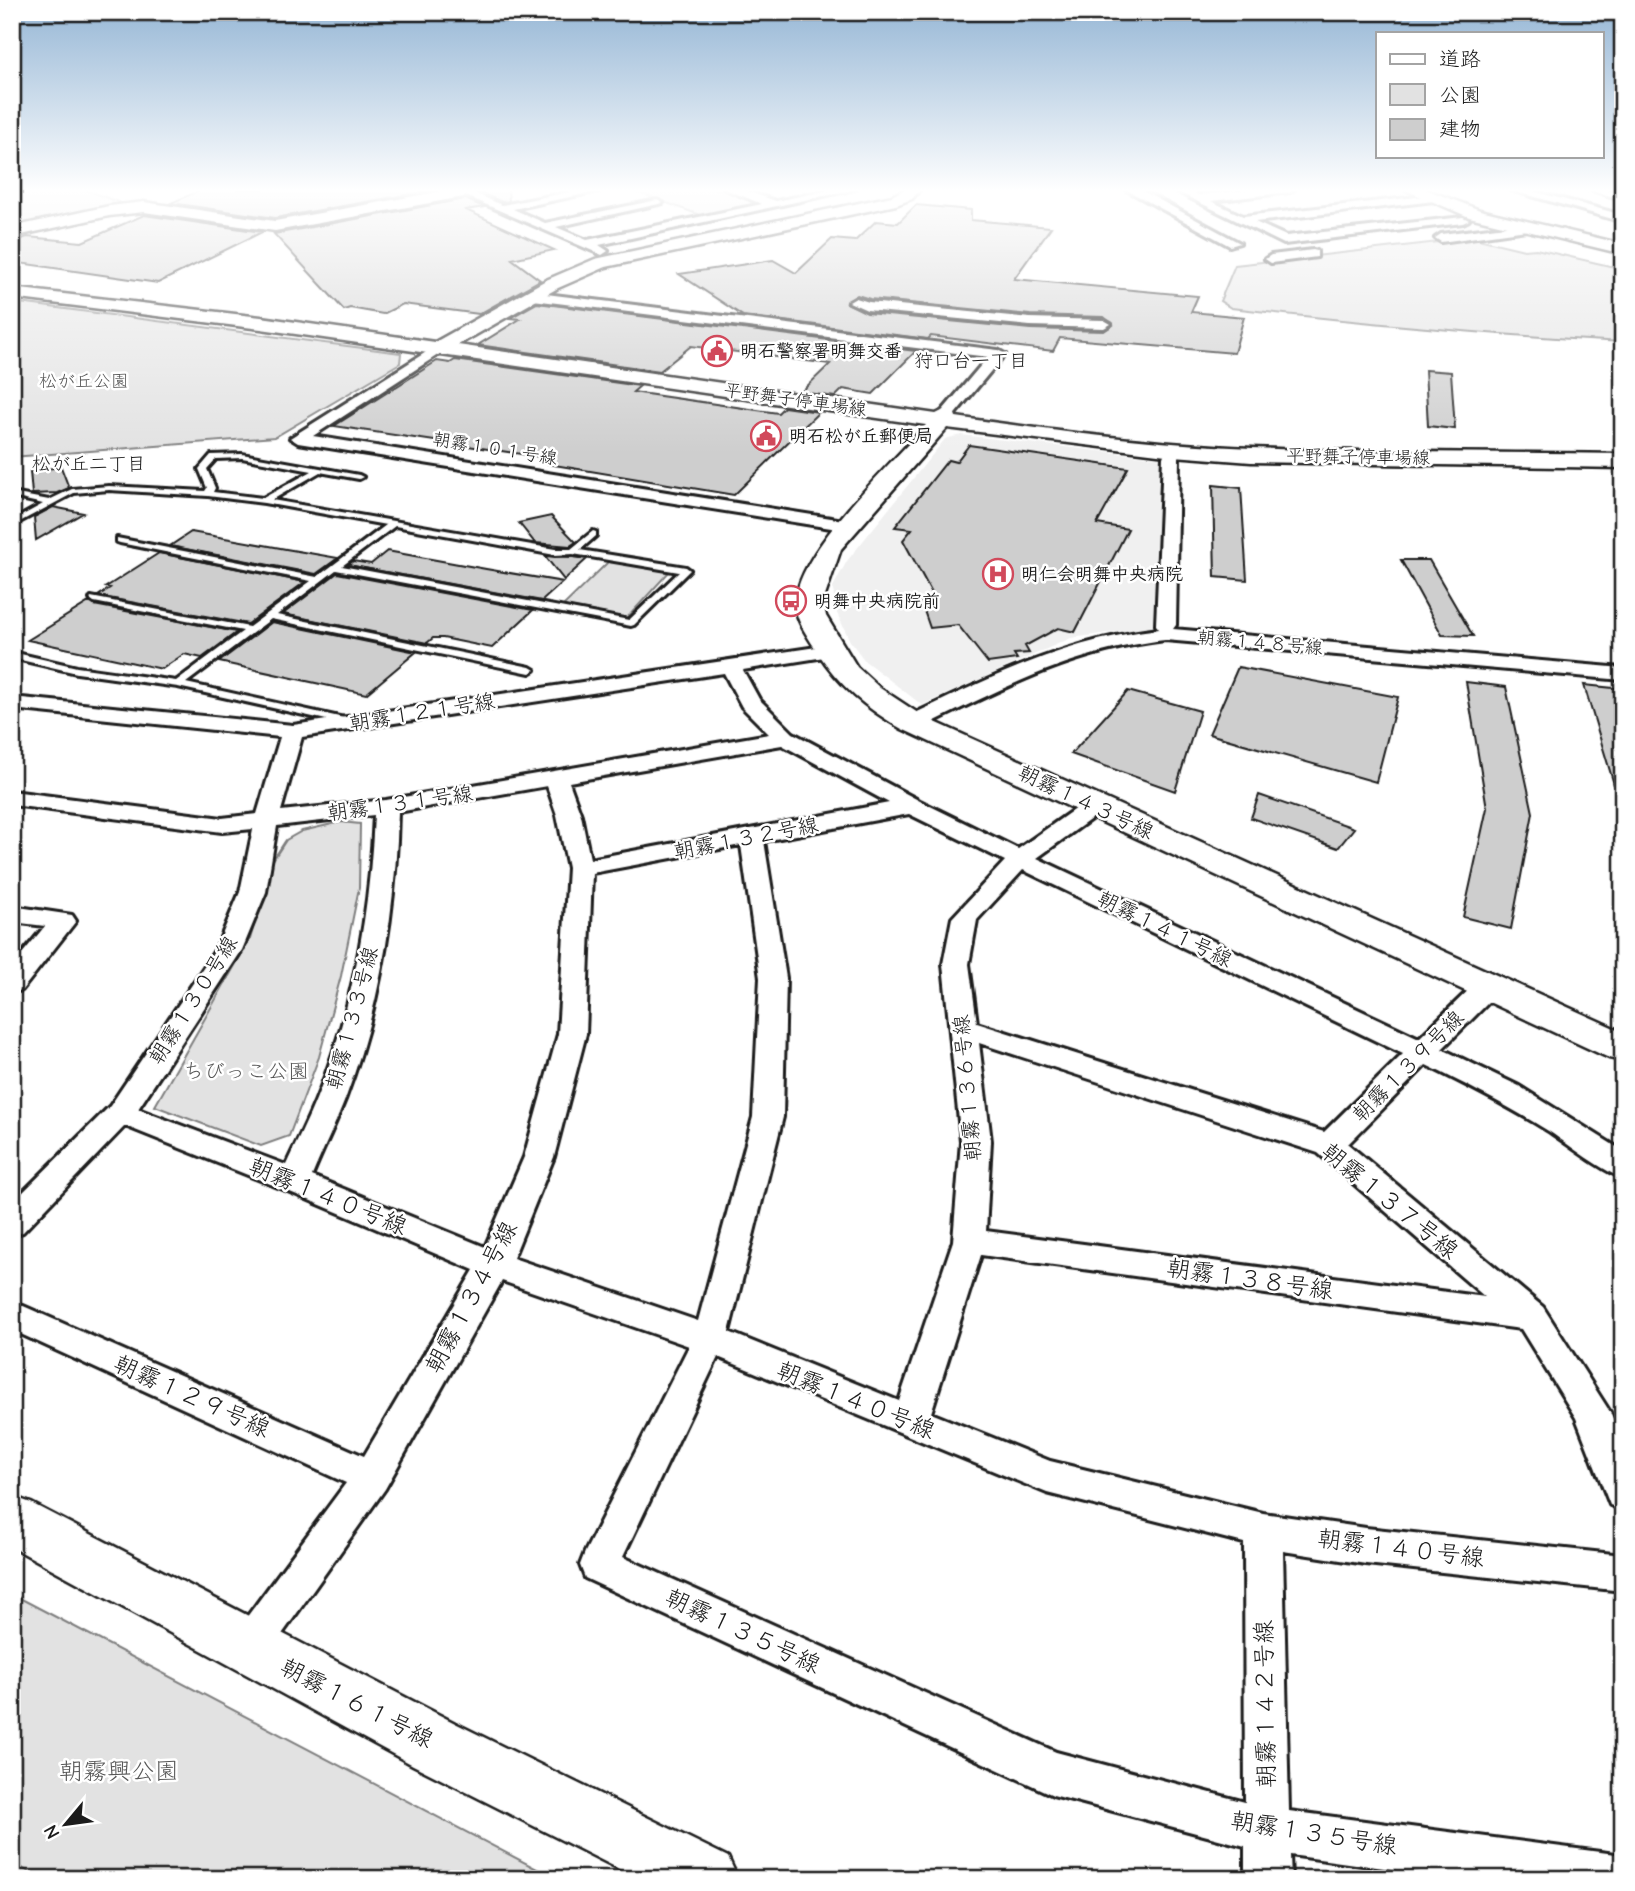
<svg xmlns="http://www.w3.org/2000/svg" width="1635" height="1891" viewBox="0 0 1635 1891" font-family="'Comic Neue','Klee One',sans-serif">
  <style>
    .built { fill: #f0f0f0 }
    .green { fill: #e2e2e2; stroke: #7f7f7f; stroke-width: 2 }
    .building { fill: #cecece; stroke: #1c1c1c; stroke-width: 2; fill-rule: evenodd }
    .lines { fill: none; stroke-linecap: round; stroke-linejoin: round }
    .lane-casing { stroke: #1c1c1c; stroke-width: 6 }
    .street-casing { stroke: #1c1c1c; stroke-width: 6 }
    .secondary-casing { stroke: #1c1c1c; stroke-width: 5 }
    .lane { fill: #fff; fill-rule: evenodd }
    .street { fill: #fff; fill-rule: evenodd }
    .secondary { fill: #fff; fill-rule: evenodd }
    .labels { text-anchor: middle; dominant-baseline: central; stroke-width: 5; stroke-linejoin: round; paint-order: stroke }
    .far-poi-label { font-size: 18px; font-weight: bold; fill: #1c1c1c; stroke: #fff; text-anchor: start }
    .far-park-label { font-size: 18px; fill: #575757; stroke: #fff }
    .far-street-label { font-size: 18px; fill: #1c1c1c; stroke: #fff }
    .far-neighbourhood-label { font-size: 19px; fill: #1c1c1c; stroke: #fff }
    .street-label { font-size: 21px; fill: #1c1c1c; stroke: #fff }
    .park-label { font-size: 21px; fill: #575757; stroke: #fff }
    .near-street-label { font-size: 24px; fill: #1c1c1c; stroke: #fff }
    .near-park-label { font-size: 24px; fill: #575757; stroke: #fff }
  </style>
  <rect width="100%" height="100%" fill="#fff"/>
  <filter id="ink" filterUnits="userSpaceOnUse"><feTurbulence type="fractalNoise" baseFrequency=".0143" numOctaves="2"/><feDisplacementMap in="SourceGraphic" scale="14" xChannelSelector="R" yChannelSelector="G"/><feConvolveMatrix kernelMatrix="1 2 1 2 8 2 1 2 1" color-interpolation-filters="sRGB"/></filter>
  <g filter="url(#ink)">
    <path class="built" d="M961,435L1161,458L1153,627L1071,638L922,705L865,661L850,641L835,609L833,587L847,561L945,439Z"/>
    <path class="green" d="M12,189H83L124,204L12,230Z
      M629,189H722L765,204L705,217Z
      M1474,238L1524,250L1536,249L1623,269V342C1491,335 1361,323 1231,308L1220,301L1235,265Z
      M12,302L401,353L400,363L275,437L12,457Z
      M609,561L669,572L627,618L563,606Z
      M341,822L360,824L359,888L341,976L319,1057L289,1136L261,1146L155,1106L250,939L273,860L286,840L302,831Z
      M12,1594L556,1879H41L12,1862Z"/>
    <path class="building" d="M203,189H439L275,218L171,203Z
      M472,189H508L509,201L502,202Z
      M465,199L484,207L466,210L554,250L512,259L540,280L479,314L403,304L383,314L350,308L344,310L274,234Z
      M916,205L971,210V220L1051,227L1014,279L1198,296L1191,312L1244,317L1234,353L1060,338L1053,351L931,336L928,339L743,316L679,274L773,260L796,273L832,239L855,241L876,221L898,223ZM857,295L870,299L1030,315L1104,317L1113,325L1104,331L1030,329L867,313L847,303Z
      M144,215L262,232L158,283L12,262V243L27,237L82,242Z
      M537,303L916,351L873,394L843,389L835,397L801,392L830,364L691,346L660,371L478,345L520,319L510,318Z
      M455,360L640,386L633,392L757,410L778,413L784,407L819,412L734,495L548,464V458L334,426L437,361L450,363Z
      M1425,370L1451,372L1455,429L1428,426Z
      M969,445L1128,468L1097,524L1128,529L1075,632L1058,628L1025,646L1029,653L1014,654L1017,659L988,663L958,625L930,628L920,599L934,597L903,540L912,529L895,527L948,460L956,462Z
      M61,467L69,488L57,493L32,494L30,471Z
      M1213,485L1241,488L1247,580L1215,577Z
      M53,507L83,513L36,540L34,517Z
      M551,516L576,542L570,546L535,543L519,523Z
      M191,532L286,549L338,558L316,574L170,546Z
      M387,551L486,569L563,582L542,601L348,565L353,561L371,564Z
      M159,553L305,582L248,624L98,596L110,588L106,587Z
      M545,556L573,557L587,559L564,580Z
      M1401,560H1429L1473,636L1442,635Z
      M337,573L533,610L492,648L443,638H433L427,643L283,614Z
      M89,602L94,605L237,632L202,658L184,654L162,669L28,640Z
      M272,622L416,652L366,694L219,662Z
      M1238,667L1398,697L1376,782L1209,734Z
      M1466,682L1506,687L1533,813L1511,929L1463,917L1487,808Z
      M1584,685L1623,689V790L1616,791Z
      M1128,691L1200,711L1175,791L1071,754Z
      M1259,795L1354,828L1338,848L1251,818Z"/>
    <g class="lines">
      <g class="lane-casing">
        <path id="lane" d="M242,454L359,475L363,477L359,479L320,472L272,500L555,549H571L593,531L596,532V536L580,550L686,567L690,570L634,625L631,626L336,570L277,615L530,667L535,670L530,673L271,619L186,683L353,720V724L349,725L178,687L77,673L12,658V652L77,667L176,681L243,631L94,602L90,599L91,597L249,627L311,581L120,543L117,542V538L317,577L386,525L264,503L208,496L109,490L74,493L12,526V521L43,504L12,497V493L49,500L72,489L109,486L205,491L207,488L199,469L211,455ZM242,458L312,471L263,498L213,492L215,488L207,469L216,459ZM395,526L555,555L573,554L679,572L629,620L342,566Z"/>
      </g>
      <g class="street-casing">
        <path id="street" d="M450,189H465L502,205L585,189H608L513,209L545,223L657,200L663,203L556,227L587,240L762,204L725,189H741L776,201L834,189H855L599,245L608,251L602,255Z
          M1125,189H1139L1240,243L1230,246Z
          M1172,189H1186L1199,195L1258,189H1295L1290,192L1211,201L1243,216L1434,195L1440,198L1434,201L1255,222L1286,236L1463,217L1469,220L1463,223L1284,244Z
          M1507,189H1525L1623,215V222Z
          M1588,189H1606L1623,194V200Z
          M1530,223L1536,227L1534,229L1441,242L1435,238L1441,234Z
          M1313,250L1317,251V257L1271,263L1265,259L1271,255Z
          M530,292L998,350L1005,354L951,419L946,421L938,416L988,357L525,299V293Z
          M856,298L869,302L1030,318L1104,320L1111,324L1104,328L1030,326L867,310L849,302Z
          M439,344L446,348L444,351L313,436L850,521L859,526L850,531L298,443L290,438Z
          M1174,444L1182,449L1179,457L1176,625L1173,629L1623,668V680L1165,640C1076,650 1000,689 921,728H905L902,723L905,718C987,679 1067,639 1159,629L1156,625L1163,457L1168,446Z
          M830,645L837,647L840,651L837,655L743,670L759,699L793,733L920,801L1018,849L1086,801H1102L1106,806L1102,811L1037,858L1419,1038L1478,981L1488,978L1498,981L1502,987L1498,993L1442,1049L1519,1086L1623,1151V1178C1604,1172 1569,1145 1550,1132C1510,1107 1469,1086 1426,1065L1348,1144L1543,1307L1610,1412L1623,1445V1510L1610,1505L1576,1418L1521,1329L981,1255L931,1413L1050,1461L1263,1513L1366,1528L1623,1555V1591L1366,1564L1283,1551L1289,1811L1623,1855V1879H1463L1290,1855L1291,1879H1245V1846L1053,1795L585,1578L580,1565L585,1552L689,1346L502,1281L385,1489L263,1661L249,1667L235,1661L229,1647L235,1633L346,1483L12,1330V1301L364,1456L474,1270L283,1189L125,1126L23,1232L12,1235V1203L110,1106L216,949L240,892L253,829L222,832L12,805V791L222,818L257,814L280,737L12,709V697L293,725ZM724,673L742,707L769,734L386,800L281,811L302,737ZM782,745L889,803L590,859L581,815L569,782ZM547,786L557,815L568,868L558,1034L524,1157L485,1247L312,1176C323,1149 336,1123 346,1097C380,1006 396,909 398,812ZM909,814L1005,861L952,918L943,964L961,1141L953,1241L899,1401L729,1332L783,1117L786,978L764,841ZM374,815C370,911 353,1008 317,1097C308,1120 296,1143 286,1165L138,1109L242,950L266,892L277,826ZM741,845L760,978L753,1117L698,1321L513,1258L554,1157L586,1034L592,873ZM1023,870L1403,1054L1324,1132L977,1023L969,964L977,920ZM979,1043L1318,1153L1485,1297L986,1231L991,1141ZM718,1357L1047,1493L1244,1543L1245,1802L1056,1752L623,1557Z
          M12,906L72,915L76,921L22,990L12,993V966L45,926L12,922Z"/>
      </g>
      <g class="secondary-casing">
        <path id="secondary" d="M454,189H469L471,192L463,197L275,231L144,212L109,216L12,237V227L109,206L144,202L275,221Z
          M905,189H921L912,199L896,205L606,267L558,288L458,345L936,414L946,409L954,411L956,417C1054,431 1153,444 1252,448C1375,453 1499,452 1623,454V468L1251,462L1174,456L947,428L841,549L823,602L826,616L857,667L880,688L924,717L1623,1032V1061L1609,1058L902,729C867,709 839,686 817,651C810,640 797,622 796,609C788,559 893,462 926,425L261,329L12,298V288L261,317L435,342L546,280L595,259L892,196Z
          M1403,189H1425L1480,210L1623,244V254L1469,217Z
          M12,1496L31,1503L455,1723L728,1857L738,1879H639L413,1765L12,1547Z"/>
      </g>
      <use href="#lane" class="lane"/>
      <use href="#street" class="street"/>
      <use href="#secondary" class="secondary"/>
    </g>
  </g>
  <linearGradient id="sky" x2="0" y2="1"><stop stop-color="#95b6d5"/><stop offset="0.42" stop-color="#fff"/><stop offset="1" stop-color="#fff" stop-opacity="0"/></linearGradient>
  <rect width="1635" height="454" fill="url(#sky)"/>
  <defs>
    <g id="civic-ring" transform="scale(1.575)"><circle r="9.5" fill="#fff" stroke="#d1495b" stroke-width="1.5"/><path d="M-.6-6.5H3V-4.5H.6V-3L4-1V1h2V6H-6V1h2V-1L-.6-3ZM-1.2 2.5V6h2.4V2.5Z" fill="#d1495b"/></g>
    <g id="hospital-ring" transform="scale(1.575)"><circle r="9.5" fill="#fff" stroke="#d1495b" stroke-width="1.5"/><path d="M-5-5h3v3.5h4V-5h3V5h-3V1.5h-4V5h-3Z" fill="#d1495b"/></g>
    <g id="bus-ring" transform="scale(1.575)"><circle r="9.5" fill="#fff" stroke="#d1495b" stroke-width="1.5"/><path d="M-5-6H5V4H4V6H2V4H-2V6H-4V4H-5ZM-3.5-4V0h7V-4ZM-3.5 1.2v1.5H-2V1.2ZM2 1.2v1.5H3.5V1.2Z" fill="#d1495b"/></g>
  </defs>
  <g fill-rule="evenodd">
    <use href="#civic-ring" x="717" y="351"/>
    <use href="#civic-ring" x="766" y="436"/>
    <use href="#hospital-ring" x="998" y="574"/>
    <use href="#bus-ring" x="791" y="601"/>
  </g>
  <g class="labels">
    <g class="far-poi-label">
      <text x="740" y="351">明石警察署明舞交番</text>
      <text x="789" y="436">明石松が丘郵便局</text>
      <text x="1021" y="574">明仁会明舞中央病院</text>
      <text x="814" y="601">明舞中央病院前</text>
    </g>
    <g class="far-park-label">
      <text x="84" y="381">松が丘公園</text>
    </g>
    <g class="far-street-label">
      <text transform="translate(795 400) rotate(8)">平野舞子停車場線</text>
      <text transform="translate(495 449) rotate(9)">朝霧１０１号線</text>
      <text transform="translate(1358 457) rotate(1)">平野舞子停車場線</text>
      <text transform="translate(1260 643) rotate(5)">朝霧１４８号線</text>
    </g>
    <g class="far-neighbourhood-label">
      <text x="971" y="361">狩口台一丁目</text>
      <text x="89" y="464">松が丘二丁目</text>
    </g>
    <g class="street-label">
      <text transform="translate(422 712) rotate(-9)">朝霧１２１号線</text>
      <text transform="translate(1086 802) rotate(25)">朝霧１４３号線</text>
      <text transform="translate(400 803) rotate(-8)">朝霧１３１号線</text>
      <text transform="translate(746 838) rotate(-11)">朝霧１３２号線</text>
      <text transform="translate(1165 929) rotate(26)">朝霧１４１号線</text>
      <text transform="translate(193 1000) rotate(-58)">朝霧１３０号線</text>
      <text transform="translate(352 1018) rotate(-75)">朝霧１３３号線</text>
      <text transform="translate(1408 1066) rotate(-45)">朝霧１３９号線</text>
      <text transform="translate(967 1088) rotate(-95)">朝霧１３６号線</text>
    </g>
    <g class="park-label">
      <text x="246" y="1071">ちびっこ公園</text>
    </g>
    <g class="near-street-label">
      <text transform="translate(328 1196) rotate(22)">朝霧１４０号線</text>
      <text transform="translate(1390 1201) rotate(39)">朝霧１３７号線</text>
      <text transform="translate(1250 1279) rotate(8)">朝霧１３８号線</text>
      <text transform="translate(471 1297) rotate(-62)">朝霧１３４号線</text>
      <text transform="translate(192 1396) rotate(24)">朝霧１２９号線</text>
      <text transform="translate(856 1400) rotate(22)">朝霧１４０号線</text>
      <text transform="translate(1401 1548) rotate(7)">朝霧１４０号線</text>
      <text transform="translate(743 1631) rotate(25)">朝霧１３５号線</text>
      <text transform="translate(357 1703) rotate(27)">朝霧１６１号線</text>
      <text transform="translate(1265 1704) rotate(-91)">朝霧１４２号線</text>
      <text transform="translate(1314 1833) rotate(9)">朝霧１３５号線</text>
    </g>
    <g class="near-park-label">
      <text x="119" y="1771">朝霧興公園</text>
    </g>
  </g>
  <rect width="1635" height="1891" fill="none" stroke="#fff" stroke-width="42"/>
  <rect x="21" y="21" width="1593" height="1849" fill="none" stroke="#1c1c1c" stroke-width="2.5" filter="url(#ink)"/>
  <rect x="1376" y="32" width="228" height="126" fill="#ffffff" stroke="#a4a4a4" stroke-width="2"/>
  <rect x="1390" y="54" width="35" height="10" fill="#ffffff" stroke="#a4a4a4" stroke-width="2"/>
  <text x="1439" y="66" font-size="21" fill="#1c1c1c">道路</text>
  <rect x="1390" y="84" width="35" height="21" fill="#e2e2e2" stroke="#a4a4a4" stroke-width="2"/>
  <text x="1439" y="102" font-size="21" fill="#1c1c1c">公園</text>
  <rect x="1390" y="119" width="35" height="21" fill="#cecece" stroke="#a4a4a4" stroke-width="2"/>
  <text x="1439" y="136" font-size="21" fill="#1c1c1c">建物</text>
  <g transform="translate(66 1824) rotate(241)" stroke="#ffffff" stroke-width="5" paint-order="stroke">
  <path d="M0-5L12 26L0 18L-12 26Z" fill="#1c1c1c"/>
  <text y="-10" font-size="19" font-weight="bold" text-anchor="middle" fill="#1c1c1c">N</text>
  </g>
</svg>
